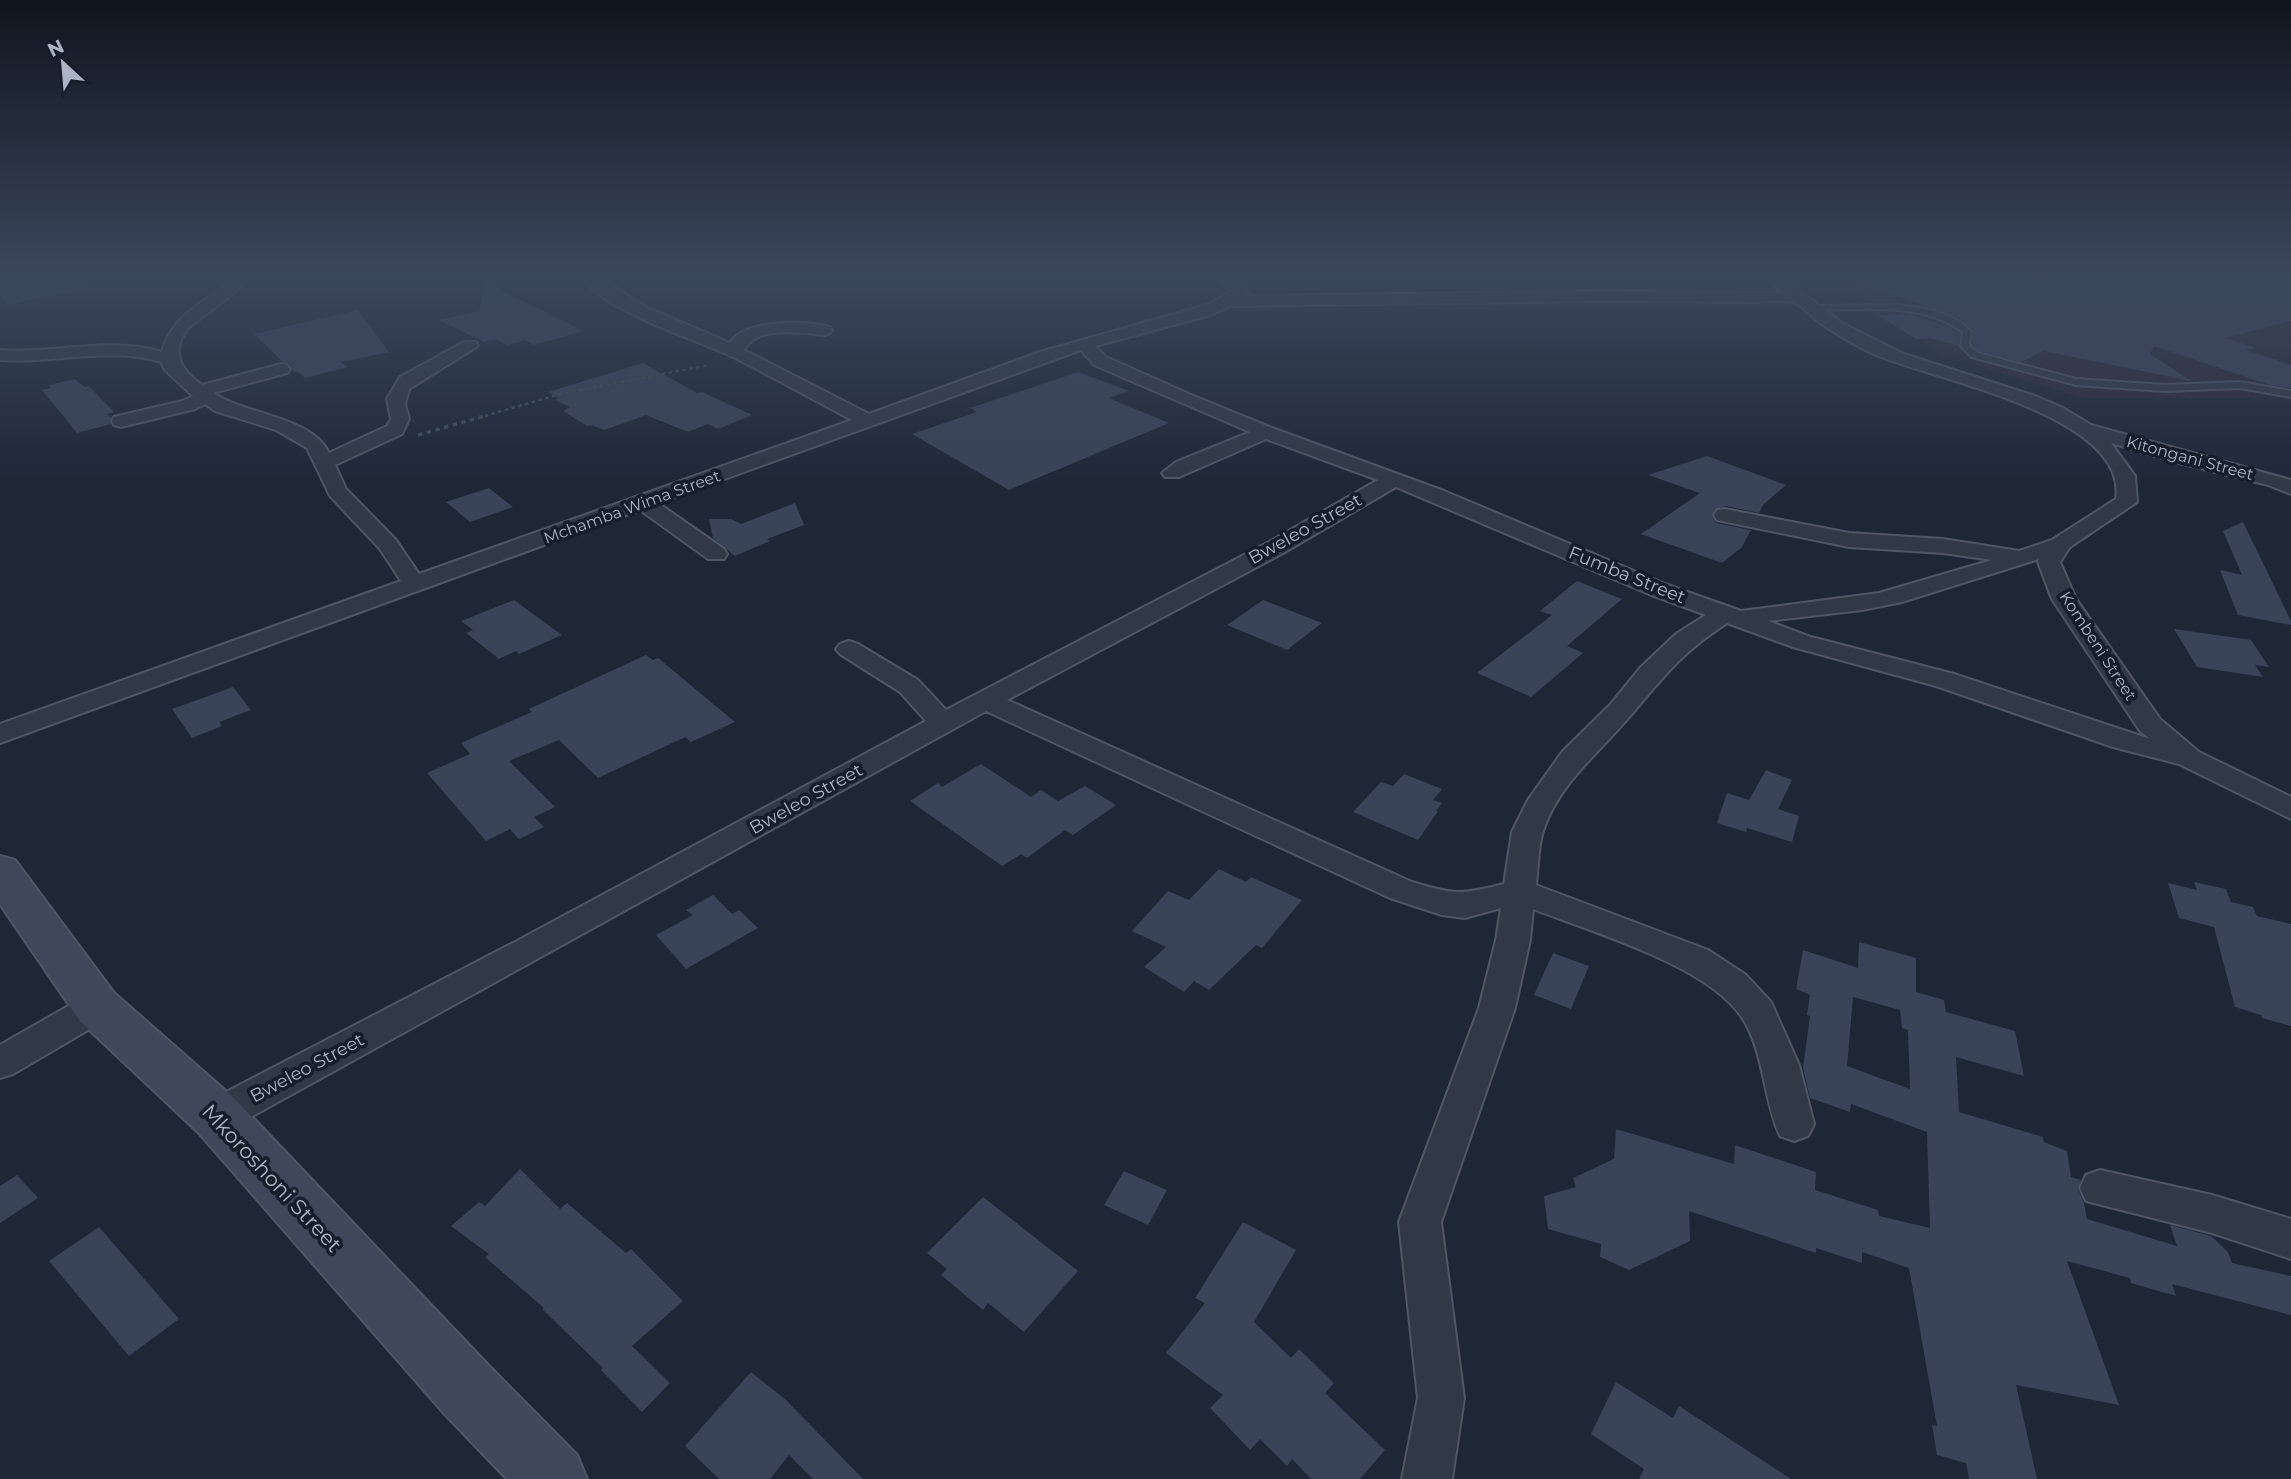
<svg xmlns="http://www.w3.org/2000/svg" width="2291" height="1479" viewBox="0 0 2291 1479" font-family="Montserrat,sans-serif">
  <style>
    .medical { fill: #2c2938 }
    .building { fill: #394458; fill-rule: evenodd }
    .lines { fill: none; stroke-linecap: round; stroke-linejoin: round }
    .lane-casing { stroke: #4f5665; stroke-width: 4 }
    .street-casing { stroke: #4f5665; stroke-width: 4 }
    .secondary-casing { stroke: #4f5665; stroke-width: 4 }
    .path-far1 { stroke: #3d5155; stroke-width: 2.5; stroke-dasharray: 3.5 3.5; stroke-linecap: butt }
    .path { stroke: #3d5155; stroke-width: 3.5; stroke-dasharray: 4.5 4.5; stroke-linecap: butt }
    .lane { fill: #313947; fill-rule: evenodd }
    .street { fill: #313947; fill-rule: evenodd }
    .secondary { fill: #3f475a; fill-rule: evenodd }
    .labels { text-anchor: middle; dominant-baseline: central; stroke-width: 7; stroke-linejoin: round; paint-order: stroke }
    .far-street-label { font-size: 16px; fill: #abb3c5; stroke: #171e2b }
    .street-label { font-size: 18px; fill: #abb3c5; stroke: #171e2b }
    .near-street-label { font-size: 21px; fill: #abb3c5; stroke: #171e2b }
  </style>
  <rect width="100%" height="100%" fill="#1e2736"/>
  <path class="medical" d="M1836,277H2291V398H2084L1944,356Z"/>
  <path class="building" d="M0,277H85L86,289L7,305L0,295Z
    M1854,277H2024V286L2071,277H2291V321L2226,338L2256,348L2246,350L2291,365V388L2270,385L2154,346L2150,354L2191,381L2044,351L2021,362L1979,351L1972,344L1973,329L1955,316L1853,281Z
    M482,280L583,331L534,345L525,340L508,345L496,339L484,342L439,320L480,311Z
    M358,310L389,352L341,362L348,367L305,378L297,371L294,372L289,363L283,362L254,334Z
    M1909,314L1945,325L1960,333L1959,346L1931,338L1916,339L1877,315Z
    M643,363L697,393L702,392L752,415L718,429L708,424L688,432L646,415L605,430L592,425L587,426L563,411L570,407L555,400L559,398L548,392Z
    M1078,372L1129,391L1109,398L1169,423L1009,490L912,434L977,412L970,408Z
    M74,379L85,387L89,386L114,412L107,414L111,418V424L77,433L42,390L51,388L49,385Z
    M1707,456L1786,485L1763,505L1759,513L1726,506L1715,509L1712,516L1716,523L1751,530L1742,547L1722,563L1641,534L1700,493L1648,475Z
    M489,488L513,507L470,522L446,502Z
    M795,503L804,525L767,539L770,541L735,556L713,538L709,519H731L741,524Z
    M2243,522L2291,621V625L2238,615L2220,570L2242,575L2223,531Z
    M1577,581L1622,599L1567,646L1583,653L1531,697L1477,673L1552,615L1540,611Z
    M514,600L562,635L519,654L516,651L499,659L466,633L473,630L461,621Z
    M1263,600L1322,623L1287,650L1227,625Z
    M2174,629L2251,640L2269,667L2255,665L2263,677L2197,667Z
    M646,655L653,660L658,658L735,722L691,742L685,737L598,778L559,740L509,761L555,807L534,817L544,827L519,839L510,829L486,841L427,773L470,754L461,743L532,712L529,709Z
    M233,687L251,710L219,722L222,726L192,738L172,709Z
    M981,764L1031,797L1041,790L1058,801L1085,786L1116,805L1073,835L1065,830L1027,858L1021,854L1002,866L910,801L938,783L942,787Z
    M1766,770L1792,780L1778,809L1799,816L1792,842L1747,828L1746,832L1717,823L1727,793L1749,800Z
    M1404,774L1442,789L1433,800L1442,803L1436,811H1438L1418,840L1353,812L1381,782L1393,786Z
    M1219,869L1246,882L1251,877L1302,900L1262,948L1256,945L1209,990L1194,981L1184,992L1144,967L1166,947L1132,931L1168,891L1189,900Z
    M2194,882L2226,889L2231,902L2253,907L2257,916L2291,924V1026L2262,1018L2261,1015L2235,1007L2214,927L2179,918L2168,883L2197,890Z
    M713,895L732,914L739,910L758,928L686,969L656,935L693,915L686,910Z
    M1859,942L1916,958V992L1944,1000L1946,1012L2015,1031L2024,1076L1956,1057L1959,1112L2043,1137L2044,1142L2067,1151L2071,1177L2081,1180L2078,1189L2084,1203L2087,1219L2177,1246L2170,1225L2211,1236L2228,1252L2232,1263L2291,1276V1315L2172,1284L2176,1296L2131,1283L2130,1278L2067,1261L2119,1405L2016,1385L2037,1479H1969L1966,1463L1937,1455L1932,1425L1937,1426L1909,1268L1862,1252V1263L1816,1248V1253L1689,1211L1690,1241L1629,1270L1600,1257L1601,1244L1548,1229L1544,1196L1576,1187L1573,1178L1614,1159L1616,1129L1734,1164L1735,1145L1816,1172L1815,1190L1878,1210L1879,1216L1930,1228L1927,1132L1851,1104L1850,1112L1810,1098L1803,1068L1810,1016L1807,1015L1810,995L1796,989L1803,950L1858,968ZM1853,997L1900,1010L1902,1028L1908,1030L1910,1089L1847,1066Z
    M1553,953L1589,966L1571,1009L1534,995Z
    M520,1169L560,1209L567,1203L626,1253L631,1249L683,1301L632,1346L670,1383L642,1412L601,1370L603,1368L542,1309L544,1308L485,1257L489,1254L451,1226L479,1202L485,1206Z
    M1124,1171L1167,1190L1148,1225L1104,1205Z
    M17,1175L38,1198L0,1223V1186Z
    M983,1197L1078,1271L1024,1332L988,1303L983,1310L941,1275L947,1269L927,1253Z
    M1243,1222L1296,1250L1254,1322L1291,1358L1299,1349L1334,1383L1325,1393L1385,1450L1360,1479H1311L1292,1459L1287,1466L1260,1439L1250,1450L1210,1408L1223,1395L1166,1353L1205,1303L1195,1298Z
    M99,1227L179,1319L129,1356L49,1261Z
    M751,1372L786,1400L863,1479H813L789,1455L770,1479H719L685,1446Z
    M1616,1382L1673,1418L1679,1406L1791,1479H1639L1644,1469L1591,1434Z"/>
  <g class="lines">
    <g class="lane-casing">
      <path id="lane" d="M1894,305C1922,307 1950,311 1971,331L1969,345L1978,353L2076,379L2165,385L2240,382L2291,391V397L2240,388L2165,391L2076,385L1972,357L1961,346L1963,332C1919,301 1864,310 1813,310L1809,308L1813,306Z"/>
    </g>
    <g class="street-casing">
      <path id="street" d="M234,277H249L233,294L188,328C170,352 180,370 202,385L281,364L287,365L290,369L287,373L213,393C246,415 311,416 329,453L387,426L391,419L387,399L400,377L464,342H476L478,346L409,389L405,404L409,419L402,434L335,465L346,489L396,540L419,574L852,420C812,399 773,377 733,357C694,338 604,312 582,277H598L646,307L730,343C746,319 804,320 830,327L832,330L830,333L824,335C802,333 756,325 744,350L869,414L1040,352L1210,304L1232,291L1216,277C1232,277 1240,277 1248,292L1244,296L1609,291L1783,293L1765,277H1781L1842,323L1904,354L2035,396L2061,407L2091,425L2291,480V494L2268,485L2183,464L2111,443L2135,476L2137,502L2070,547L2060,562L2076,599L2160,719L2199,752L2291,797V819L2179,764L2113,747L1936,686L1793,647L1727,623C1681,653 1665,675 1630,716C1599,753 1559,783 1543,831C1538,847 1538,868 1536,885L1708,950L1746,975L1771,1002L1799,1065L1814,1124L1808,1136L1794,1141L1780,1136C1763,1099 1765,1055 1743,1019C1710,966 1592,932 1533,909L1530,940L1515,1008L1441,1222L1464,1398L1452,1479H1402L1418,1398L1399,1222L1479,1008L1496,940L1501,908L1465,918L1442,915L1390,898L986,711L231,1128L217,1133L203,1128L198,1116L203,1104L515,942L926,721L900,692L840,654L836,649L840,644L849,641L858,644L918,680L946,710L1269,542L1378,480L1266,439L1179,477H1165L1162,473L1176,462L1250,432L1094,365L1081,350L658,503L724,549L727,554L724,559H708L640,510L0,743V724L401,581L380,549L330,496L307,448L276,430L215,411L205,404L195,409L121,427L114,425L112,421L114,417L182,401L193,396L165,370L161,362C109,346 54,364 0,360V350C54,354 110,336 162,352C172,313 207,303 234,277ZM1609,301C1657,301 1705,302 1753,302C1764,302 1785,299 1795,303C1804,307 1813,317 1820,323C1838,335 1856,346 1876,355C1932,379 2129,415 2116,499L2052,540L2019,551L1943,539L1849,533L1725,509L1717,510L1714,515L1717,520L1849,547L1943,553L1992,560L1879,593L1741,611L1665,584L1444,491L1272,428L1189,394L1106,357L1095,346L1207,316L1231,306ZM1396,487L1649,594L1706,615L1676,634L1640,668L1610,705L1563,751L1528,800L1512,832L1504,884C1461,895 1455,895 1412,882L1007,700L1285,552ZM2039,559L2038,562L2052,599L2140,731L2150,739L1954,674L1811,637L1768,621L1862,610L1902,602Z
        M97,993L110,997L115,1007L110,1017L13,1074L0,1078V1045L84,997Z
        M2100,1170L2212,1195L2291,1219V1259L2212,1233L2086,1201L2080,1188L2086,1175Z"/>
    </g>
    <g class="secondary-casing">
      <path id="secondary" d="M0,856L15,860L114,993L236,1100L488,1365L577,1455L587,1479H507L442,1411L198,1132L80,1021L0,904Z"/>
    </g>
    <path class="path-far1" d="M642,286L656,277
      M478,418L560,394L709,365"/>
    <path class="path" d="M418,435L484,416"/>
    <use href="#lane" class="lane"/>
    <use href="#street" class="street"/>
    <use href="#secondary" class="secondary"/>
  </g>
  <linearGradient id="sky" x2="0" y2="1"><stop stop-color="#10151e"/><stop offset="0.57" stop-color="#3b475d"/><stop offset="1" stop-color="#3b475d" stop-opacity="0"/></linearGradient>
  <rect width="2291" height="484" fill="url(#sky)"/>
  <g class="labels">
    <g class="far-street-label">
      <text transform="translate(2190 458) rotate(15)">Kitongani Street</text>
      <text transform="translate(632 507) rotate(-20)">Mchamba Wima Street</text>
      <text transform="translate(2098 646) rotate(57)">Kombeni Street</text>
    </g>
    <g class="street-label">
      <text transform="translate(1305 529) rotate(-29)">Bweleo Street</text>
      <text transform="translate(1627 575) rotate(22)">Fumba Street</text>
      <text transform="translate(806 799) rotate(-29)">Bweleo Street</text>
      <text transform="translate(307 1068) rotate(-28)">Bweleo Street</text>
    </g>
    <g class="near-street-label">
      <text transform="translate(272 1178) rotate(47)">Mkoroshoni Street</text>
    </g>
  </g>
  <g transform="translate(63 63) rotate(334)" stroke="#171e2b" stroke-width="5" paint-order="stroke">
  <path d="M0-5L12 26L0 18L-12 26Z" fill="#abb3c5"/>
  <text y="-10" font-size="19" font-weight="bold" text-anchor="middle" fill="#abb3c5">N</text>
  </g>
</svg>
